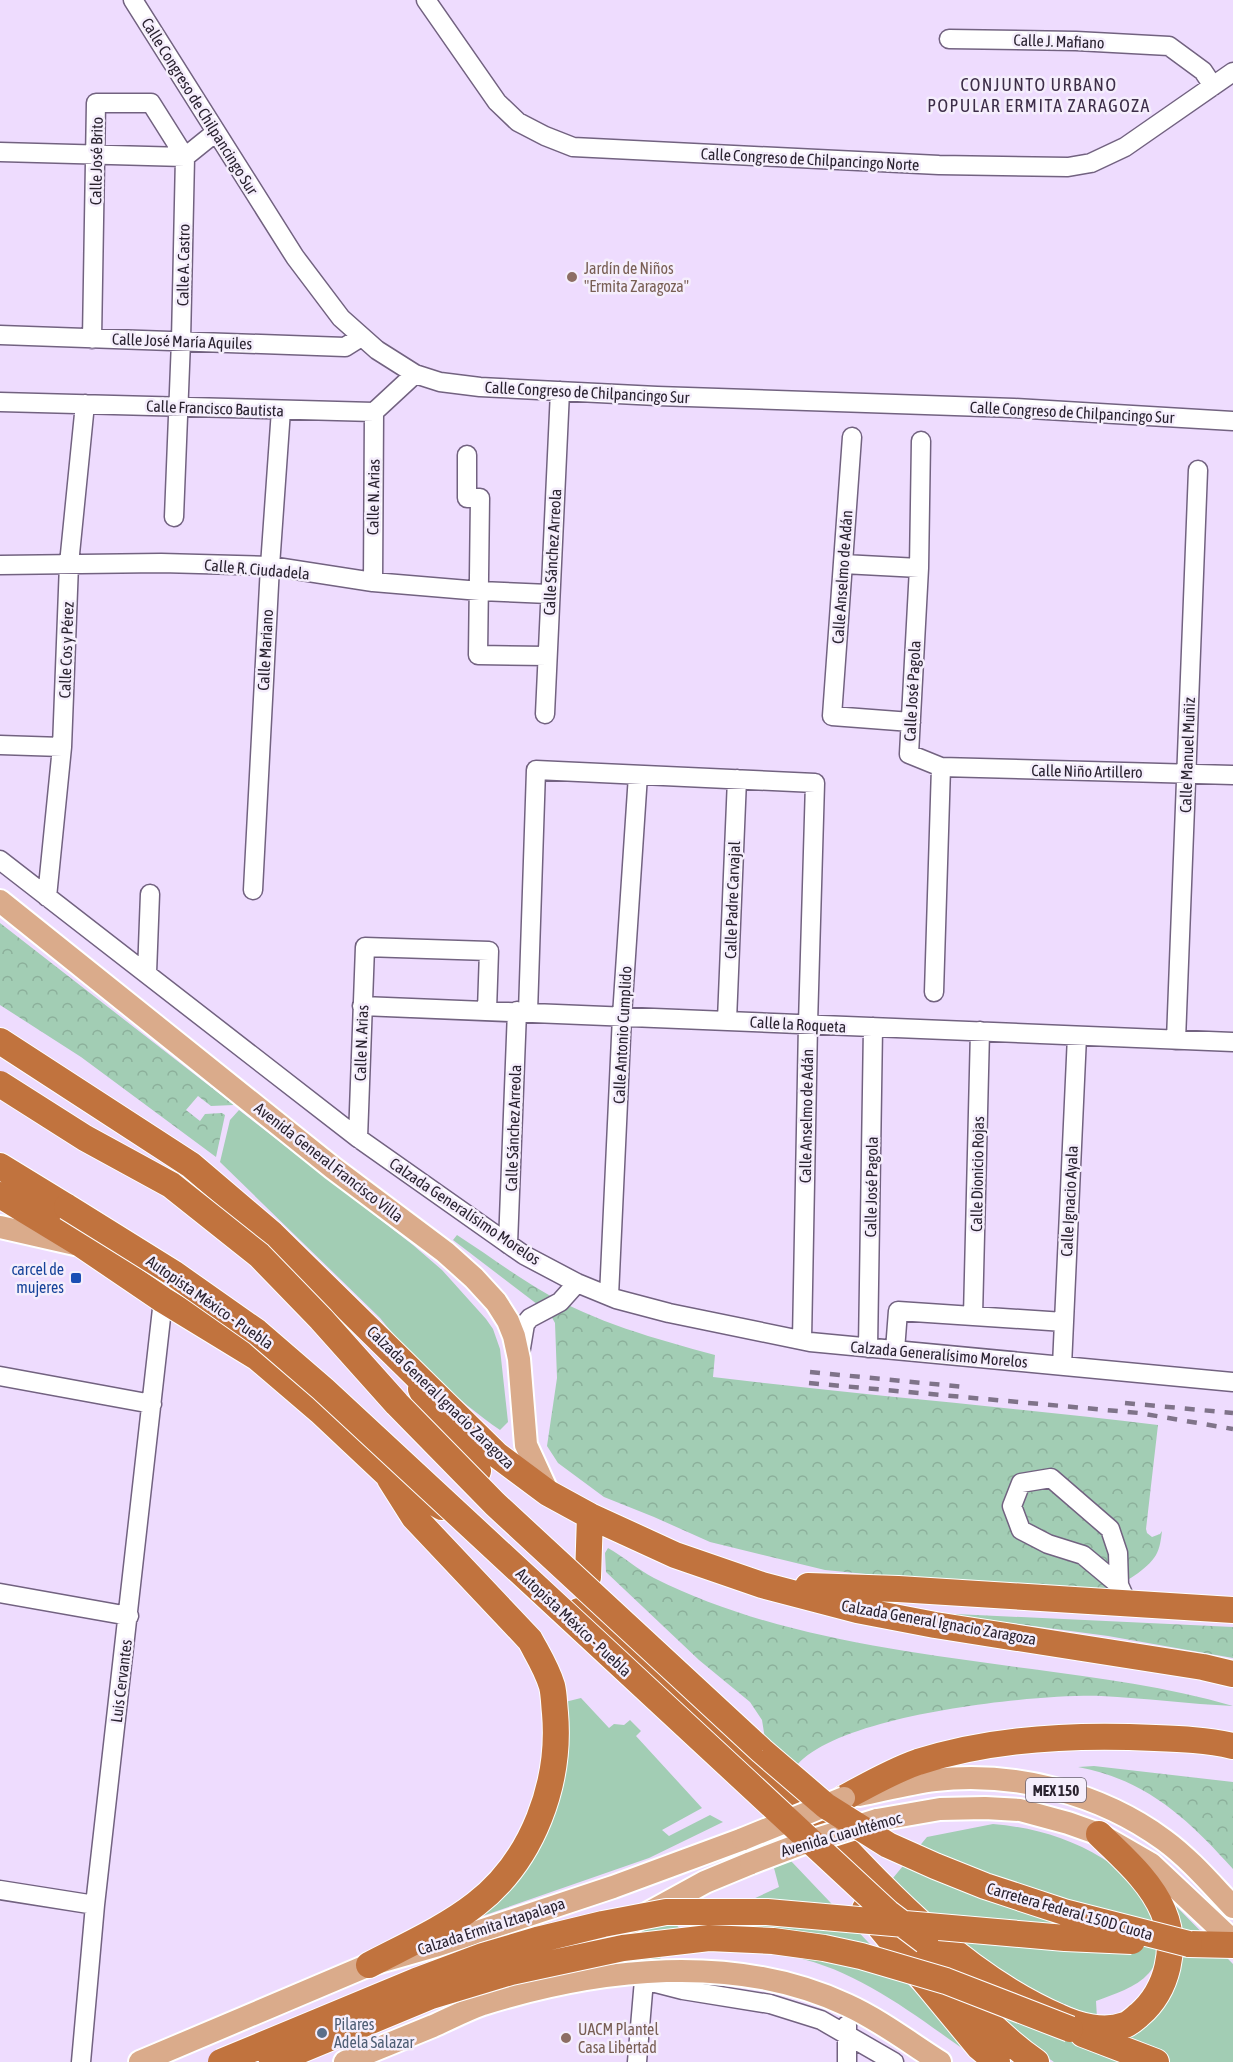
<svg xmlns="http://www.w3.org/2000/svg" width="1233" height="2062" viewBox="0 0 1233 2062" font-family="'Asap Condensed',sans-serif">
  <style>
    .grass { fill: #a2cdb4 }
    .forest { fill: url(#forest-crowns) }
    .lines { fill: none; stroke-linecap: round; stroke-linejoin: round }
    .minor-casing { stroke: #726280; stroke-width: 21 }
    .major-casing { stroke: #fff; stroke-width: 26 }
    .highway-casing { stroke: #fff; stroke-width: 28 }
    .minor { stroke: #fff; stroke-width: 18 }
    .major { stroke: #daab8b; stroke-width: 22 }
    .highway { stroke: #c1733e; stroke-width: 26 }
    .rail { stroke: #7f7389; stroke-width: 4.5; stroke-dasharray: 10 10; stroke-linecap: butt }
    .major-bridge-casing { stroke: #fff; stroke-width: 26; stroke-linecap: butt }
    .highway-bridge-casing { stroke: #fff; stroke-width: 28; stroke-linecap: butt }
    .major-bridge { stroke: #daab8b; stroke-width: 22 }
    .highway-bridge { stroke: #c1733e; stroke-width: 26 }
    .education-dot { fill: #8d6e63; stroke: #f5eefc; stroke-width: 2 }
    .transit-dot { fill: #1a4fb4; stroke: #f5eefc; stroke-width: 2 }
    .service-dot { fill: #5c6f8a; stroke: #f5eefc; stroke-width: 2 }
    .labels { text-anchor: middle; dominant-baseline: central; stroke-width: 5; stroke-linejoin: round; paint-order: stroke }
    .shield { fill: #f5eefc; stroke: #67606d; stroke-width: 1.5 }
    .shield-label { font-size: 15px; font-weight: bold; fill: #2a2330 }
    .street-label { font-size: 16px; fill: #2a2330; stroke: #f5eefc }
    .education-label { font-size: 16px; fill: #785e54; stroke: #f5eefc; text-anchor: start }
    .transit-label { font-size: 16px; fill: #164399; stroke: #f5eefc; text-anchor: end }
    .service-label { font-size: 16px; fill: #4e5e75; stroke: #f5eefc; text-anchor: start }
    .neighbourhood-label { font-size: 18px; letter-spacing: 1.5px; fill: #3c2d48; stroke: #f5eefc }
  </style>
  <defs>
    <pattern id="forest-crowns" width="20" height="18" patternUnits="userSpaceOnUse" patternTransform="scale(1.5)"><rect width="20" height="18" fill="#a2cdb4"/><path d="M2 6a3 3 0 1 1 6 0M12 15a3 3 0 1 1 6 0" fill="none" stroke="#8cb09b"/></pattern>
  </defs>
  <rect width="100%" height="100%" fill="#eedcfe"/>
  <path class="grass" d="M239,1110L413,1245L442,1270L486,1319L493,1329L500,1349L508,1422L500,1430C458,1401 412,1358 380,1318L220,1162L230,1120Z
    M581,1698L609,1728L614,1724L624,1725L630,1720L641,1731L636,1736L702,1808L662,1830L669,1836L710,1815L723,1822L649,1858L468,1921L507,1888L565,1702Z
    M993,1824C1031,1827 1070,1838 1102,1858C1134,1877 1180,1937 1149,1973C1136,1988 1114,1994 1096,2001L1097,2018C1062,2004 1026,1988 993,1968C955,1945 923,1910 893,1878L927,1837Z
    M791,1861L982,2062C924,2023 865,1972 794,1957C752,1948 709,1950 666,1950L660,1959L552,1975L667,1917L683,1931L779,1887L774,1868Z
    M1168,1898L1233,1964V2062H1054L1029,2045L993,2015L1146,2023Z"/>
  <path class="forest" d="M0,923L234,1105L211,1106L198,1096L186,1110L200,1121L205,1114L222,1113L225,1115L216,1157L81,1057L0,1005Z
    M457,1235C485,1253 513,1274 542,1291C594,1322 656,1339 715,1355L713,1377C861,1395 1010,1407 1158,1425L1146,1529L1147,1533L1152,1537L1160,1534L1162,1531C1161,1539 1160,1548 1156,1555C1147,1570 1124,1583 1108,1590L896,1577L825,1570L710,1542L654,1517L604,1497L558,1463L547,1446L557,1378L555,1323L550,1314L453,1240Z
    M608,1548C624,1557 637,1569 654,1578C770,1636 904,1652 1032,1669C1099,1678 1168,1687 1233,1706C1189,1704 1145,1698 1101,1696C1034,1694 841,1714 797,1765L765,1739L762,1720L750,1702L699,1660L606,1572L605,1553Z
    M934,1613L1233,1627V1658L1108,1636Z
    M1094,1766L1233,1782V1869C1188,1819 1147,1780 1078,1767Z"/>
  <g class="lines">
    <g class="minor-casing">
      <path id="minor" d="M133,0L295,257L341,318L377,350L415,374L440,382L480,387L657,396L1014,408L1233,421
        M426,0L497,102L518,122L545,136L573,147L939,165L1068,167L1091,163L1125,147L1233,72
        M949,39L1076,41L1169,46L1203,71L1213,86
        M0,152L185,157L216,132
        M0,335L345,347L361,337
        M92,339L96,103H151L185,157L181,341L174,517
        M0,402L374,412L415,374
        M852,437L832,716L911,722
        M921,441L919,568L909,754L941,767L1233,775
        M467,455V498H480L478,655L547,656
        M843,564L919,568
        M0,565L161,563L270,566L373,582L480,591L549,594
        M373,582L374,412
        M545,714L560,391
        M0,745L62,747
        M0,860L358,1138L524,1255L577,1283L616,1299L669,1313L810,1342L1233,1382
        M253,890L270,566L281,410
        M47,897L62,747L69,564L85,404
        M147,973L150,894
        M934,992L941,767
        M362,1006L1233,1042
        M528,1012L536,770L815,783L808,1024L802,1340
        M727,1020L737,779
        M1176,1040L1198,470
        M358,1138L365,947L489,951L487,1010
        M508,1244L517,1011
        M609,1296L622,1016L638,775
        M973,1316L980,1031
        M868,1348L873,1027
        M895,1350L898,1311L1064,1322
        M520,1354L525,1324L530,1318L560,1302L577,1283
        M1062,1366L1077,1036
        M0,1376L152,1404
        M1119,1585L1083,1555L1048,1544L1021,1530L1012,1506L1021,1483L1051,1478L1110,1529L1118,1553L1119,1585L1128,1605
        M0,1593L129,1616
        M0,1890L95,1905
        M644,1972V1980L683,1990L770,2004L821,2020L894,2062
        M81,2062L95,1905L163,1300
        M637,2062L644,1980
        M847,2062V2025"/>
    </g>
    <g class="major-casing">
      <path id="major" d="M0,901L333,1168L445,1252L474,1278L496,1302L508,1321L514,1336L519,1359L526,1445L548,1493
        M0,1227L75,1244
        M859,1795C884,1790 910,1783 935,1780C1014,1771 1100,1793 1164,1840C1190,1859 1211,1884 1233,1907
        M877,1820L940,1809L985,1808L1020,1810L1068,1823L1099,1834L1151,1864L1233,1941
        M574,1954L705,1882L751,1863
        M140,2062L369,1965L435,1946L613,1887L743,1839
        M345,2062C374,2050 404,2038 433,2026C449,2019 466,2010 483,2004C599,1968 734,1952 847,2005C880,2020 910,2043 940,2062"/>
    </g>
    <g class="highway-casing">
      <path id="highway" d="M0,1041L191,1165L272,1234L497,1455L548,1493L590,1516L675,1555L762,1585L857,1610L935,1625L1203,1667L1233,1674
        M0,1166L67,1207
        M0,1195L82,1245L163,1300L258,1358L320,1411L387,1474L442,1507
        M421,1389L440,1428L478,1471
        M588,1577L590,1516
        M808,1586L898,1589L1233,1610
        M579,1611L760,1765L803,1814
        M795,1795C874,1878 952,1970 1059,2017C1078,2026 1104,2033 1125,2025C1130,2023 1135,2018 1139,2015C1168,1990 1178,1946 1163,1911C1150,1880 1122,1857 1099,1834
        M844,1798C868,1785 892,1771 918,1762C993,1738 1077,1734 1155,1738C1181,1739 1207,1740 1233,1746
        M865,1909L979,2047L997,2062
        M905,1928C946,1974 985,2027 1036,2062
        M1189,1944L1233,1945
        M369,1965C405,1946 444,1929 476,1904C533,1860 561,1783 555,1713C554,1704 554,1694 552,1686C547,1669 538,1655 530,1640L414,1517L390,1479
        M1083,2034L1156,2062"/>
    </g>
    <use href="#minor" class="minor"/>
    <use href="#major" class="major"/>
    <use href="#highway" class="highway"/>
    <path class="rail" d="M810,1372L964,1387
      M809,1383L1139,1413L1233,1429
      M1125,1403L1233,1413"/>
    <g class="major-bridge-casing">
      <path id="major-bridge" d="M743,1839L844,1798
        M751,1863L801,1844L877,1820"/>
    </g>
    <g class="highway-bridge-casing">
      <path id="highway-bridge" d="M0,1084L85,1138L171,1185L259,1255L321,1319L397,1404L495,1504L762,1751L826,1806L888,1845L935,1866L985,1886L1064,1912L1189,1944
        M67,1207L173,1273L257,1332L323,1389L888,1913L925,1941
        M221,2062L416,1981L483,1956L537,1940L603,1924L666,1912H767L1065,1938L1132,1941
        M272,2062L431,1996L511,1972L623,1948L709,1938L773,1941L824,1948L861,1956L946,1981L1070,2029"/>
    </g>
    <use href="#major-bridge" class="major-bridge"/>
    <use href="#highway-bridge" class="highway-bridge"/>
  </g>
  <g class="education-dot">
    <circle cx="572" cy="277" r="6"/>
    <circle cx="566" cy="2038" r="6"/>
  </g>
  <rect class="transit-dot" x="70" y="1272" width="12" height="12" rx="3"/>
  <circle class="service-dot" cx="322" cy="2033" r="6"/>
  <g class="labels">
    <rect class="shield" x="1026" y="1778" width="60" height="24" rx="4.5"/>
    <g class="shield-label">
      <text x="1056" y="1790">MEX 150</text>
    </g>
    <g class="street-label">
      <text transform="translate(1059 41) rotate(2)">Calle J. Mafiano</text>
      <text transform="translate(200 106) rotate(58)">Calle Congreso de Chilpancingo Sur</text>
      <text transform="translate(810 159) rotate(3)">Calle Congreso de Chilpancingo Norte</text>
      <text transform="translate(96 161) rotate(-89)">Calle José Brito</text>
      <text transform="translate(183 265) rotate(-89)">Calle A. Castro</text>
      <text transform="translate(182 341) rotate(2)">Calle José María Aquiles</text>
      <text transform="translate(587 392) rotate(3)">Calle Congreso de Chilpancingo Sur</text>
      <text transform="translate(215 408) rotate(2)">Calle Francisco Bautista</text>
      <text transform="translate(1072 412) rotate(3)">Calle Congreso de Chilpancingo Sur</text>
      <text transform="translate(373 497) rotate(-89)">Calle N. Arias</text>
      <text transform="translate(552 552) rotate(-87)">Calle Sánchez Arreola</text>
      <text transform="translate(257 569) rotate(5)">Calle R. Ciudadela</text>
      <text transform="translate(842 577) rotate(-86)">Calle Anselmo de Adán</text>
      <text transform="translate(66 650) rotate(-88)">Calle Cos y Pérez</text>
      <text transform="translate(265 650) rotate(-87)">Calle Mariano</text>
      <text transform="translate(912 691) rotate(-87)">Calle José Pagola</text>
      <text transform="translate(1187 755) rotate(-88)">Calle Manuel Muñiz</text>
      <text transform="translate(1087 771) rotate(1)">Calle Niño Artillero</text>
      <text transform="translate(732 900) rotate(-88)">Calle Padre Carvajal</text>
      <text transform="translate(798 1024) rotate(3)">Calle la Roqueta</text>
      <text transform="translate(622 1035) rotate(-87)">Calle Antonio Cumplido</text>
      <text transform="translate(361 1043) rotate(-88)">Calle N. Arias</text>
      <text transform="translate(806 1116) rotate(-89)">Calle Anselmo de Adán</text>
      <text transform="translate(513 1128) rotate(-88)">Calle Sánchez Arreola</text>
      <text transform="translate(329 1162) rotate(38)">Avenida General Francisco Villa</text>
      <text transform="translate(977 1174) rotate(-89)">Calle Dionicio Rojas</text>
      <text transform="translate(871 1187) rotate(-89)">Calle José Pagola</text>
      <text transform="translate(1069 1201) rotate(-87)">Calle Ignacio Ayala</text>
      <text transform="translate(465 1211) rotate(34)">Calzada Generalísimo Morelos</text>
      <text transform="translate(210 1302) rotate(35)">Autopista México - Puebla</text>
      <text transform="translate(939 1354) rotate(5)">Calzada Generalísimo Morelos</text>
      <text transform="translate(441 1397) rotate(44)">Calzada General Ignacio Zaragoza</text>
      <text transform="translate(574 1622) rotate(43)">Autopista México - Puebla</text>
      <text transform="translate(939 1622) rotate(10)">Calzada General Ignacio Zaragoza</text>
      <text transform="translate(121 1681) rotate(-83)">Luis Cervantes</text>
      <text transform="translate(841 1834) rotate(-16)">Avenida Cuauhtémoc</text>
      <text transform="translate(1070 1911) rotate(16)">Carretera Federal 150D Cuota</text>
      <text transform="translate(491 1926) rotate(-18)">Calzada Ermita Iztapalapa</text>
    </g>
    <g class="education-label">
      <text x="584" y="268">Jardín de Niños<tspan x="584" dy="18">"Ermita Zaragoza"</tspan></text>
      <text x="578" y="2029">UACM Plantel<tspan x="578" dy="18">Casa Libertad</tspan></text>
    </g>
    <g class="transit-label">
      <text x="64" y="1269">carcel de<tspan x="64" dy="18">mujeres</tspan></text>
    </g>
    <g class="service-label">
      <text x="334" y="2024">Pilares<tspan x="334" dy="18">Adela Salazar</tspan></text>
    </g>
    <g class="neighbourhood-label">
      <text x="1039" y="84">CONJUNTO URBANO<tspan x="1039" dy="21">POPULAR ERMITA ZARAGOZA</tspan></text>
    </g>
  </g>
</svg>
